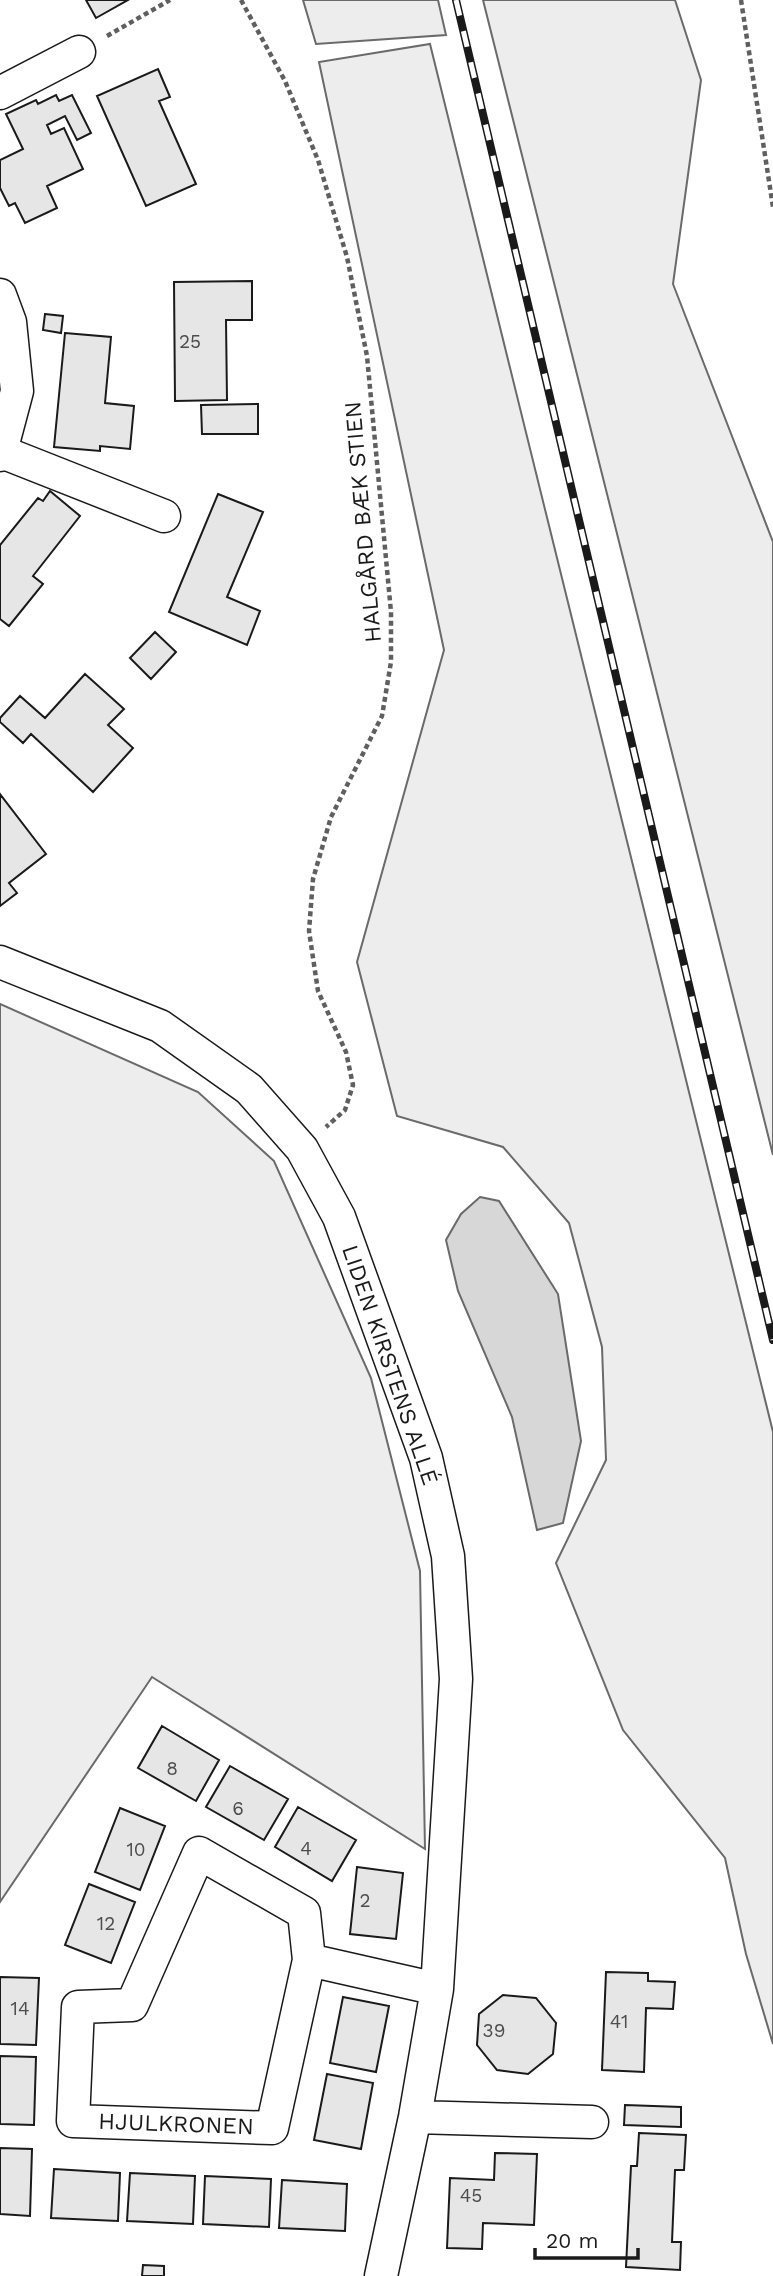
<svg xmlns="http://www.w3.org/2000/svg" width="773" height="2276" viewBox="0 0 773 2276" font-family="'Work Sans',sans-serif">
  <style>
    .green { fill: #ededed; stroke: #6a6a6a; stroke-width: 2 }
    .water { fill: #d7d7d7; stroke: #6a6a6a; stroke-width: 2 }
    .building { fill: #e6e6e6; stroke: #1a1a1a; stroke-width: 2 }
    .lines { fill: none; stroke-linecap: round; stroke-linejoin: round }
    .street-casing { stroke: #1a1a1a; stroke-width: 35 }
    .path { stroke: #5f5f5f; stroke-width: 4.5; stroke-dasharray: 5 3.5; stroke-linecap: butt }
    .street { stroke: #fff; stroke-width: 32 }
    .rail-casing { stroke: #1a1a1a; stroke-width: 8 }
    .rail { stroke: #fff; stroke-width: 5; stroke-dasharray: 16; stroke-linecap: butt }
    .labels { text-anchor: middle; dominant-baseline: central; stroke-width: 5; stroke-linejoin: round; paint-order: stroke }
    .number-label { font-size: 19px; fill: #4d4d4d }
    .street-label { font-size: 23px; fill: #1a1a1a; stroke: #fff }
  </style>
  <rect width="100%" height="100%" fill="#fff"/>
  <path class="green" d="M303,0H438L446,35L316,44Z
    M483,0H675L701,80L673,284L773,542V1155Z
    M430,44L773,1432V2044L746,1954L725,1858L623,1730L556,1563L606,1460L602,1347L569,1223L503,1147L397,1116L357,962L444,650L319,62Z
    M0,1004L198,1092L274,1161L371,1378L420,1571L425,1849L152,1677L0,1902Z"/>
  <path class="water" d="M480,1197L499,1201L558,1294L581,1441L563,1523L537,1530L512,1417L458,1291L446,1240L461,1214Z"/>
  <path class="building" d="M86,0H128L96,18Z
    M158,69L170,97L159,101L196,184L146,206L97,96Z
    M56,95L59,101L72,95L91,133L77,140L65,116L47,125L51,134L64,128L83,169L47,186L57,208L25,223L15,203L9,206L0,188V160L23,149L6,114L36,100L38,104Z
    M252,281V320H226L227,400L175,401L174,282Z
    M45,314L63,316L61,333L43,330Z
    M65,333L111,337L105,403L134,406L130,449L100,446V451L54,447Z
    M258,404V434H202L201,405Z
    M50,491L80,516L33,576L43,584L9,626L0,619V545L38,498L43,501Z
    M218,494L263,512L227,597L260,611L247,645L169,612Z
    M155,632L176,652L151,679L130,658Z
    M85,674L124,709L108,725L133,748L93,792L31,734L23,743L0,722V718L20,696L45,718Z
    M0,794L46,854L9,883L17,893L0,906Z
    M162,1726L219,1760L196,1801L138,1768Z
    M230,1766L288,1799L264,1840L206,1807Z
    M298,1807L356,1840L332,1881L275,1847Z
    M120,1808L165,1826L140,1890L95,1872Z
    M357,1867L403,1873L396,1939L350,1934Z
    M89,1884L135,1902L111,1963L65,1945Z
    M606,1972L648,1973V1981L675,1982L673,2009L646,2008L644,2072L602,2070Z
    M0,1977L39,1978L36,2045L0,2044Z
    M503,1995L536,1998L556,2023L553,2054L528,2074L497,2070L477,2045L479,2014Z
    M343,1997L389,2006L376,2072L330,2063Z
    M0,2056L36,2057L34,2125L0,2124Z
    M327,2074L373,2083L361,2149L314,2140Z
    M625,2105L681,2107V2127L624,2125Z
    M639,2133L686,2135L684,2170H675L672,2242H681L680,2270L626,2267L631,2166H637Z
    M0,2148L32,2149L30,2216L0,2214Z
    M495,2153L537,2154L534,2225L483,2223L482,2249L447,2248L450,2178L494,2180Z
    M54,2169L120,2173L118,2221L51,2218Z
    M130,2173L195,2176L193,2224L127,2221Z
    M205,2176L271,2179L269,2227L203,2224Z
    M282,2180L347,2184L345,2231L279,2228Z
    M143,2265L164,2266V2276H142Z"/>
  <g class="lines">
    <g class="street-casing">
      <path id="street" d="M0,93L79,52
        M0,295L10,322L17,391L0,455
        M2,452L164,516
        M0,962L160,1026L249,1089L302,1149L339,1217L426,1458L448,1556L456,1679L437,1989L415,2117L381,2276
        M309,1960L272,2128L73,2121L78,2007L132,2005L199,1853L304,1913L309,1960L437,1989
        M415,2117L592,2122"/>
    </g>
    <path class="path" d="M241,0L285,81L318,160L347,257L367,356L391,612V662L382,716L331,817L313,879L309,931L318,991L346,1052L353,1085L345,1110L326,1127
      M741,0L773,207
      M107,36L170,0"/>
    <use href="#street" class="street"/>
    <g class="rail-casing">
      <path id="rail" d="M456,0L773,1340"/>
    </g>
    <use href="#rail" class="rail"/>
  </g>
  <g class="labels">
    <g class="number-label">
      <text x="190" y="341">25</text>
      <text x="172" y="1768">8</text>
      <text x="238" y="1808">6</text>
      <text x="306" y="1848">4</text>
      <text x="136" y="1849">10</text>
      <text x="365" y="1900">2</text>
      <text x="106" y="1923">12</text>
      <text x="20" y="2008">14</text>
      <text x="619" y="2021">41</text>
      <text x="494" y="2030">39</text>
      <text x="471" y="2195">45</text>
    </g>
    <g class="street-label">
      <text transform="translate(363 522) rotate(-95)">HALGÅRD BÆK STIEN</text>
      <text transform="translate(390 1365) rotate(71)">LIDEN KIRSTENS ALLÉ</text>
      <text transform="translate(176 2124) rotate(2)">HJULKRONEN</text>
    </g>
  </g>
  <path d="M535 2248v10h103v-10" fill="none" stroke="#1a1a1a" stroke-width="3.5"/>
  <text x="546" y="2248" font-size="21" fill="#1a1a1a" stroke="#ffffff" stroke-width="5" paint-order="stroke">20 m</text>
</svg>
